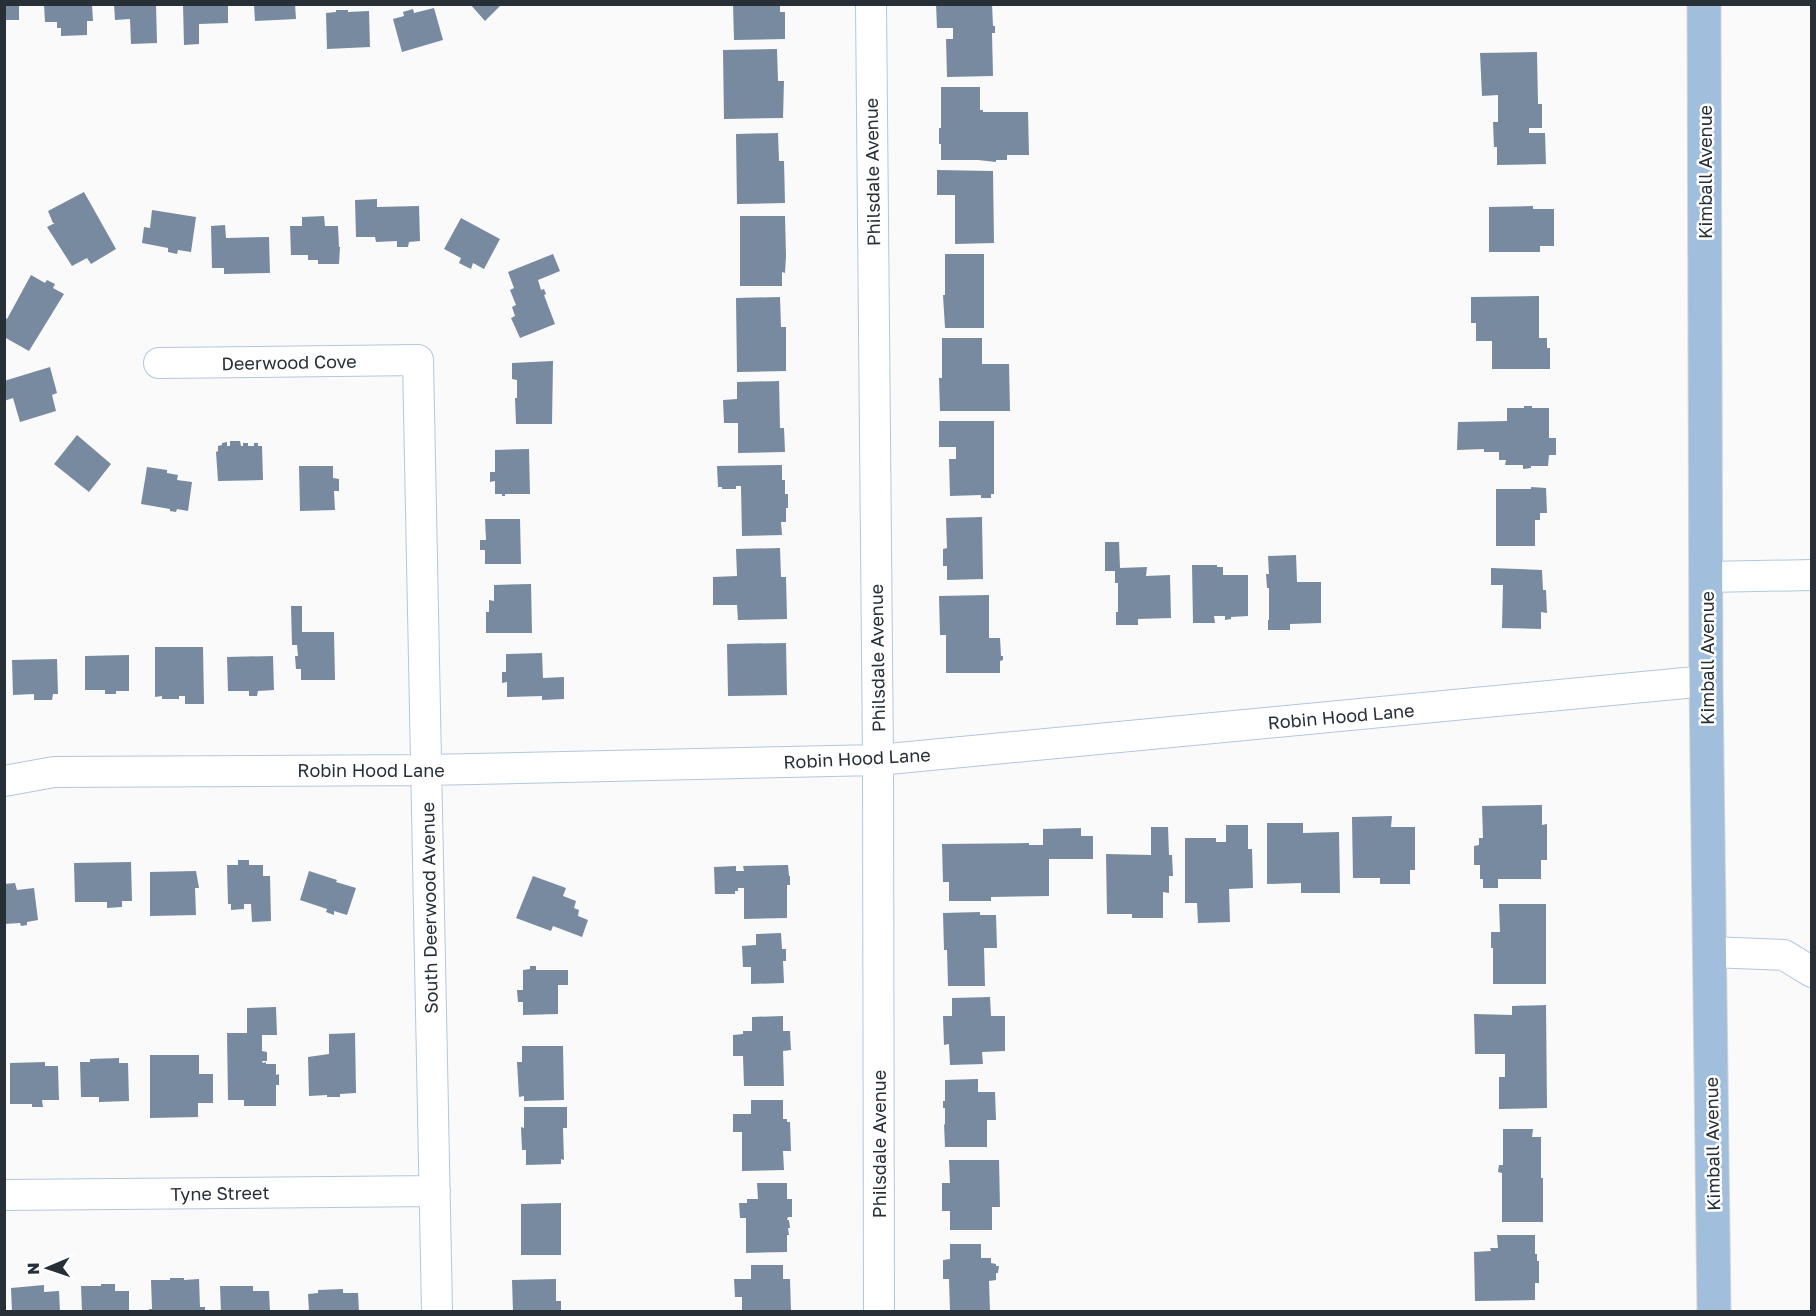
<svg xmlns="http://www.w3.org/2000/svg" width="1816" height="1316" viewBox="0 0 1816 1316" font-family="'Golos Text',sans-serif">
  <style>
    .building { fill: #778a9f }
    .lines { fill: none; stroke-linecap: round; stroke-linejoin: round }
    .minor-casing { stroke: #b3c7dd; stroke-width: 32 }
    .major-casing { stroke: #d4d5d7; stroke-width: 35 }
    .minor { stroke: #fff; stroke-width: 30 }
    .major { stroke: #a1bedc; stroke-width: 33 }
    .labels { text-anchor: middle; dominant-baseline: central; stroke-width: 5; stroke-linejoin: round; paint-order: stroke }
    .street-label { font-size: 18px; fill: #272f37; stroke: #fff }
  </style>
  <rect width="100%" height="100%" fill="#fafafa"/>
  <path class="building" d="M4,4H19V20H4Z
    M44,4H92L93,21H87V35L61,36V28H57V22H45Z
    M114,4H156L157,43L131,44L130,19L115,20Z
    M183,4H228V23L199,24V44L184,45Z
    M254,4H295L296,19L255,21Z
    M470,4H502L485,21Z
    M733,4H780V12H785V39L734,40Z
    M936,4H992L993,26H995V33H992L993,76L947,77L946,39H953V28H937Z
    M434,8L443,40L402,52L393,19L404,16L403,12L413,9L414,13Z
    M336,10H348V12L369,11L370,47L327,49L326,13L336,12Z
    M777,49L778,81H784L783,118L724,119L723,50Z
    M1537,52L1538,104H1542V128H1529V133H1545L1546,164L1497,165V147H1494L1493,122H1498V95L1482,96L1480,53Z
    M941,87H980V110H983V112H1028L1029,155H1007V160H996V162L978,160H941V144H939V128H941Z
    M778,133L779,161H784L785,203L737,204L736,134Z
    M937,170L993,171L994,243L955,244V195H937Z
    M84,192L116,249L91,264L87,258L72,266L47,227L55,223H53L48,211Z
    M377,199V207L419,206L420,241L409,242L408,247H397V241L376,242L375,237H356L355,200Z
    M1533,206V209H1554V246H1540V252H1489V207Z
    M152,210L196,217L191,252L178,250L177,254L168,252V248L142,243L144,227L150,228Z
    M324,216L325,226H338L339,247H340L339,264H318V260H308V255H291L290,226H302V217Z
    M740,216H785L786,256L785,273L782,272V286H740Z
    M461,218L500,239L484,269L473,263L471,269L459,263L461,258L444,249Z
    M225,225L226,238L269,237L270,273L224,274V268H212L211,226Z
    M553,254L560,271L538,280L541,290L544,289L546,294L544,295L555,324L520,338L511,318L515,316L512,307L516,305L510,290L514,288L508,272Z
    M945,254H984V328H945L943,295H945Z
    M31,275L45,283L47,280L55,284L53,288L64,294L29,351L4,337V317L7,319Z
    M1539,296V338H1547V348H1550V369H1492V341H1476V323H1471V297Z
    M780,297L781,327H786V371L737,372L736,298Z
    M942,338H982V364H1009L1010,411H940L939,378H942Z
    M553,361L552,424H516L515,398H517V380L512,379V363Z
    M50,367L57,393L52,395L56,411L20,422L13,398L4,401V381Z
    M779,381L780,428H784L785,452L738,453V423H724L723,400L737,399V382Z
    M1524,406H1532V408H1549V438H1556V455H1549L1548,466H1531V468L1523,469V465H1505L1506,460H1499V452H1484V449L1457,450L1458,422L1507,421V408H1524Z
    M939,421H994V494H991V498H981V495L950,496L949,459H956V447H939Z
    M77,435L111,464L89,492L54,464Z
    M230,441H240L241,446H243V443H248V446H254V443H258V446H262L263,480L218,481L216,452L218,451V446L222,445V443L227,442V446H230Z
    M529,449L530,494H505V496H502V494H495V481L490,482V472H495V450Z
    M782,465V480H785V494H788V508H786V522H781L782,535L742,536L741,486H736V489H722V487H718L717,466Z
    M299,466H333V478L339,479V491H334L335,510L300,511Z
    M147,467L167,470V473L178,475L177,480L192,482L188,511L177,509L176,512L170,511V509L141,504Z
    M1531,487L1546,488L1547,513H1540V520H1535V546H1496V489H1531Z
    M982,517L983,579L947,580V566H943V549L947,548L946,518Z
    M485,519H520L521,564H485V550H480V540H486Z
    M1105,542H1119L1120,568L1147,567L1146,576L1170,575L1171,618L1138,619V625H1116V612H1118V583H1115V571H1105Z
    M780,548L781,577H786L787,619L738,620L737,605H713V577L737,576L736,549Z
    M1296,555L1297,582H1321V623L1290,624V630H1268V620H1269V588H1267L1266,574H1269L1268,556Z
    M1192,565H1217V567H1223V575H1248V616L1231,617V619L1225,620V616H1214L1215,623H1193Z
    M1491,568L1542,570L1543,590H1546L1547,613L1541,612V629L1502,628L1503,585H1491Z
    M531,584L532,633H486V612H489V600L494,601V585Z
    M989,595V638H1000L1001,656H1003V660L1000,661V673H946V635H940L939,596Z
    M291,606H302V632H334L335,680H301V669H296L295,656H298L297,645H292Z
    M786,643L787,695L728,696L727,644Z
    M155,647H203L204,704H185V696H179V699H162V696L155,697Z
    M542,653L543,678L564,677V699L542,700V696L507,697V682L502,683V672H506V654Z
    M129,655V691H116V694H105V690H85V656Z
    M273,656L274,690L258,691L257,696H249V691H228L227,657Z
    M57,659L58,694H53L52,700H34V694L13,695L12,660Z
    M1542,805V825L1547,824V860H1541V879H1498V888H1483V879H1480V865H1474V846L1479,845V838H1483L1482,806Z
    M1392,816L1391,827H1415V870H1410V884H1380V878H1353L1352,817Z
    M1267,823H1303V833L1339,832L1340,893H1301V883L1267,884Z
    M1226,825H1248V849H1252L1253,888L1229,889L1230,922L1198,923L1197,903H1185V838H1216V842H1226Z
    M1151,827H1168L1169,855H1172L1173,876H1169V893L1163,892V918H1132V914H1107L1106,854L1151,855Z
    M1081,828V836H1093V859H1049V896L991,897V901H949V882H943L942,844L1029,843V845H1043V829Z
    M238,860H249V865H263V876H270L271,921L252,922L251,904H244V909L231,910V904H228L227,865H238Z
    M131,862L132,901H122V907L107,908V902H75L74,863Z
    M788,865L789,876H790V885H787V918L744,919V888H738V891H735V894H715L714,867L736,866V871H744L743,866Z
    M196,871L199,888H195L196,915L150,916V872Z
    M309,871L337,880L336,882L356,888L347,915L334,911V915L326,912L327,909L300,900Z
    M533,876L566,888L563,896L576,901L574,908L579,910L578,916L588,920L582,937L553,926L551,931L516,918Z
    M15,883L17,890L34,888L38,920L27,922V925L21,926L20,923L4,924V884Z
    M1499,904H1546V984H1493V948H1491V932H1500Z
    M980,912V915H996L997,948H984L985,986H948L947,950H944L943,913Z
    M781,933L782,949H786V961H783L784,983L751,984V967H743L742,946L756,945V934Z
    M530,966H536V970H568V985H558V1014L523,1015V1002H518L517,990H523V970L530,969Z
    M990,997L991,1016H1005V1051L982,1052L983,1064L950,1065L949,1044L944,1045L943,1016H952V998Z
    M1546,1005L1547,1108L1499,1109V1077H1505V1054H1475L1474,1014L1512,1015V1006Z
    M276,1007L277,1035H262V1051L267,1052V1061H262L263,1063L266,1062V1064H276V1075L279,1074V1085H276V1106H244V1100H228L227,1033H247V1008Z
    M783,1016V1031H790L791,1050L783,1051L784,1086H744L743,1056H733V1035L743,1034V1031H752V1017Z
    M355,1033L356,1093L340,1094V1097H327V1095L309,1096L308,1057L329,1054V1034Z
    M522,1046H563L564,1100L524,1101V1096L519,1097L517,1062H522Z
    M150,1055H199V1074H213V1103H198V1117L150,1118Z
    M119,1058V1063H128L129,1101L99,1102V1097H81L80,1062H90V1059Z
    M45,1062V1066H58L59,1100H42L43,1107H32V1104H10V1063Z
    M978,1079V1092H995L996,1120H987V1147H945L944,1124L945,1125V1108H943V1101H945V1080Z
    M751,1100H783V1119H787V1122H790L791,1151H783L784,1170L742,1171V1132H733V1114H751Z
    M524,1107H567V1128H563L564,1160L561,1159V1164L526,1165V1150H522L521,1127L524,1128Z
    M1503,1129H1533L1532,1137H1541V1178H1543V1222H1502V1173L1498,1172L1499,1165H1503Z
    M949,1160H999L1000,1207H992V1230H950V1211H942V1183H950Z
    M757,1183H787V1199H792V1217H788L787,1220H789L790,1228H788L789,1235H787V1252L746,1253V1218H740L739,1203H747V1199H758Z
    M561,1203V1255H521V1204Z
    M1497,1235H1535V1254H1537V1261H1539V1283H1535V1300L1475,1301L1474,1252L1491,1251L1490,1248H1498Z
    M950,1244H981V1258H991V1263L996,1264V1266H999L998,1273H996V1280L989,1281L990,1311H950L949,1279H943V1260L950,1259Z
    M751,1265H783V1279H790L791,1312H742V1297H735L734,1279H751Z
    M170,1278H184V1280L199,1279L200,1307H205V1312H149V1309H152L151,1280H170Z
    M556,1279V1301H561V1312H513L512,1280Z
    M101,1284H115V1291H129V1312H82L81,1286H101Z
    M44,1285V1292L59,1291L60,1312H12L11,1288Z
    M220,1286H253V1291H269L270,1312H221Z
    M343,1289V1293H358L359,1312H309L308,1294L318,1293V1290Z"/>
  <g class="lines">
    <g class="minor-casing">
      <path id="minor" d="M871,4L878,760L879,1312
        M159,363L418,360L437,1312
        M1707,577L1812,575
        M4,781L54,772L426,770L878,760L1706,681
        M1710,952L1784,955L1812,972
        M4,1195L435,1191"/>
    </g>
    <g class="major-casing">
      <path id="major" d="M1704,4L1706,681L1714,1312"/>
    </g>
    <use href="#minor" class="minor"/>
    <use href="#major" class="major"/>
  </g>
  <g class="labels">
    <g class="street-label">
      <text transform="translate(872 172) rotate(-91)">Philsdale Avenue</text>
      <text transform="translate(1705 172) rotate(-90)">Kimball Avenue</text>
      <text transform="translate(289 362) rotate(-1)">Deerwood Cove</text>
      <text transform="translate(877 658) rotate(-91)">Philsdale Avenue</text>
      <text transform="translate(1707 658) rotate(-90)">Kimball Avenue</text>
      <text transform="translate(1341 716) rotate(-5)">Robin Hood Lane</text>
      <text transform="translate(857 758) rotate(-3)">Robin Hood Lane</text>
      <text x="371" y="770">Robin Hood Lane</text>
      <text transform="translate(429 908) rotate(-91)">South Deerwood Avenue</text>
      <text transform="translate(879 1144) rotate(-90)">Philsdale Avenue</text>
      <text transform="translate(1712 1144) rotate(-91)">Kimball Avenue</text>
      <text transform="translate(220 1193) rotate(-1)">Tyne Street</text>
    </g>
  </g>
  <rect width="1816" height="1316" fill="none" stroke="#272f37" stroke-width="12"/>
  <g transform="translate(48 1268) rotate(268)" stroke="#ffffff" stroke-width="4.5" paint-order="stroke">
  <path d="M0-4.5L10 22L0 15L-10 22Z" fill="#272f37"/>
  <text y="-9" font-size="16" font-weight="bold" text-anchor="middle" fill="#272f37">N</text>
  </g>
</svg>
